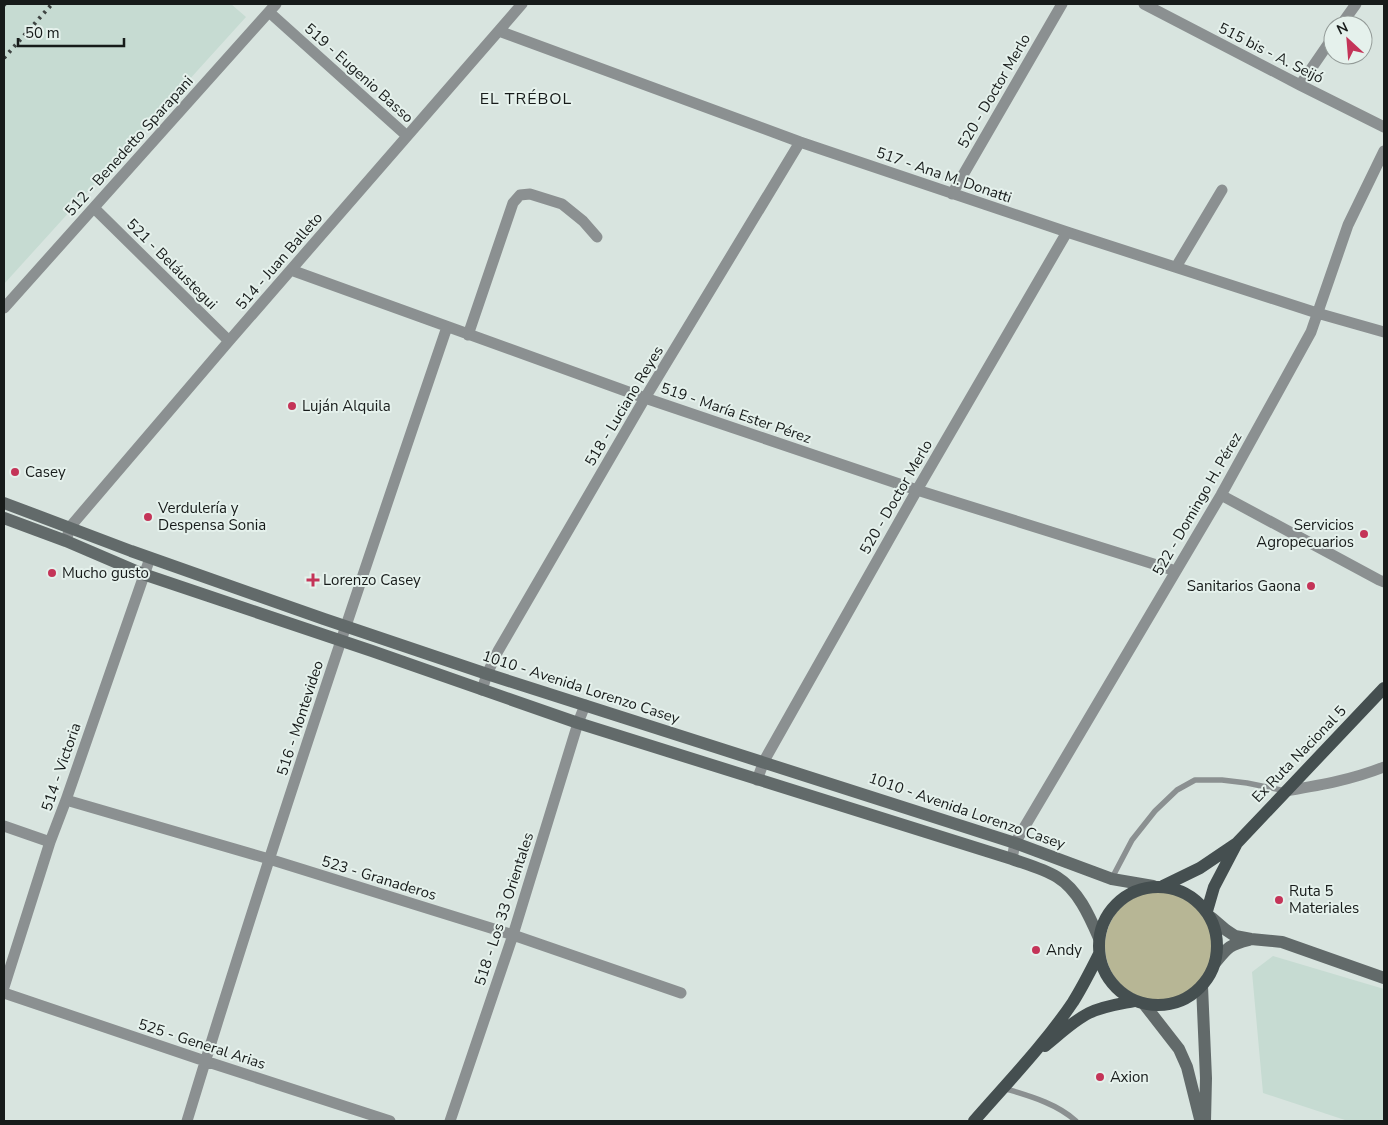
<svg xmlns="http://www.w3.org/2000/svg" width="1388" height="1125" viewBox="0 0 1388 1125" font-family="'Nunito Sans',sans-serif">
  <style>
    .built { fill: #c6dbd2 }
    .green { fill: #b7b695 }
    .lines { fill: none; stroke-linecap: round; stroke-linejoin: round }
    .lane { stroke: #8b9091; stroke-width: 5.5 }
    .street { stroke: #8b9091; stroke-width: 11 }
    .secondary { stroke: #626a6a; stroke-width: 12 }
    .primary { stroke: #454f50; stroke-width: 12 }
    .rail { stroke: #3e4442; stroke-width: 4; stroke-dasharray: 2.5 5; stroke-linecap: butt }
    .poi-dot { fill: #c43458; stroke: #e5f1ec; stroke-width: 2 }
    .labels { text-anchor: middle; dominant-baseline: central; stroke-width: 4; stroke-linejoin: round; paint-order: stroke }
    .street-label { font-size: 15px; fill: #171b1a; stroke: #e5f1ec }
    .poi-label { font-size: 15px; fill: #171b1a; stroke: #e5f1ec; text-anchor: start }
    .neighbourhood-label { font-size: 16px; letter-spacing: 1px; fill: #171b1a; stroke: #e5f1ec }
  </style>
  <rect width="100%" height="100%" fill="#d8e4df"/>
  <path class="built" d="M4,4H231L246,17L4,284Z
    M1273,956L1384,989V1121H1348L1263,1093L1252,972Z"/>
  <path class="green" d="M1105 946a54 54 0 1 1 108 0a54 54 0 1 1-108 0Z"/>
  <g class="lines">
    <path class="lane" d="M1112,878L1132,840L1155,811L1177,790L1195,780H1222L1247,783L1286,791
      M1003,1088C1029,1096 1056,1103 1076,1121"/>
    <path class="street" d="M1144,4L1300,85L1384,127
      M269,12L407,136
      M1341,25L1356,4
      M499,31L800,142L1067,232L1317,313L1384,332
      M1300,85L1333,37
      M952,194L1062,4
      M94,208L229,341
      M1176,267L1222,190
      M291,270L645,398L917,490L1176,571
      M4,308L276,4
      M468,335L513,203L520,195L530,194L562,204L583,221L597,237
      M1221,495L1379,580L1384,582
      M66,541L70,527L229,341L522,4
      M482,690L487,674L498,651L645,398L800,142
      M757,780L764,761L917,490L1067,232
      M1286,791C1321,785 1351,780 1384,767
      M66,800L269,859L513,935L681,993
      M4,826L50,842
      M1012,859L1015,843L1221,495L1311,332L1348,225L1384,151
      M4,987L50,842L66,800L150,558
      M4,993L205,1061L390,1121
      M187,1121C268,855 357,591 447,327
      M450,1121L513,935L578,723L585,705"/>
    <path class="secondary" d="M4,503L131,551L324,619L487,674L1015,843L1112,879L1153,886
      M4,518L66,541L143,574L372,651L578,723L1012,859C1026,864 1044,869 1057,877C1078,890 1089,915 1099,938
      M1212,918L1226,930L1235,936L1251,939L1282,942L1384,978
      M1215,963C1228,947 1229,945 1249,940
      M1202,986L1206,1078L1205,1121
      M1144,1004L1179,1049L1187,1067L1200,1119"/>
    <path class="primary" d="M1163,886L1200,868L1237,843L1384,688
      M1099 946a59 59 0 1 1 118 0a59 59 0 1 1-118 0Z
      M1207,911L1214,887L1236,845
      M1045,1046C1059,1035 1073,1021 1089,1013C1103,1006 1119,1004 1134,1001
      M974,1121C1008,1082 1044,1045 1073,1002C1083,986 1091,970 1099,954"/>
    <path class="rail" d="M4,5L5,4
      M4,58L52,4"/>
  </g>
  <g class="poi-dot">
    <circle cx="292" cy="406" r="5"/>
    <circle cx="15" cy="472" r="5"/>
    <circle cx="148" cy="517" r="5"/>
    <circle cx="1364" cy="534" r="5"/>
    <circle cx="52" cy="573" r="5"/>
    <path d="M310.5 572.5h5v5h5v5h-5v5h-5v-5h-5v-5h5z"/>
    <circle cx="1311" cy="586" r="5"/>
    <circle cx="1279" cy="900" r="5"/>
    <circle cx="1036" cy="950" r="5"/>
    <circle cx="1100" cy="1077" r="5"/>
  </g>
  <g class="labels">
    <g class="street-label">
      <text transform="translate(1271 53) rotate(27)">515 bis - A. Seijó</text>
      <text transform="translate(359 73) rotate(42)">519 - Eugenio Basso</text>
      <text transform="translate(994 91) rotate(-60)">520 - Doctor Merlo</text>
      <text transform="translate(129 146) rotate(-48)">512 - Benedetto Sparapani</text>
      <text transform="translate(944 175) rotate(19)">517 - Ana M. Donatti</text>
      <text transform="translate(279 261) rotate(-49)">514 - Juan Balleto</text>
      <text transform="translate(172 264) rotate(45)">521 - Beláustegui</text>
      <text transform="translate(624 406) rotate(-59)">518 - Luciano Reyes</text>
      <text transform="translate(736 413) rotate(19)">519 - María Ester Pérez</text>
      <text transform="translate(896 497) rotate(-60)">520 - Doctor Merlo</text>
      <text transform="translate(1197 504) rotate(-60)">522 - Domingo H. Pérez</text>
      <text transform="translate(581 687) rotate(18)">1010 - Avenida Lorenzo Casey</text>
      <text transform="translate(300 718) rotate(-72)">516 - Montevideo</text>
      <text transform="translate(1299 754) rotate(-46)">Ex Ruta Nacional 5</text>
      <text transform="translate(61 767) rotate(-71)">514 - Victoria</text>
      <text transform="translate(967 811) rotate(19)">1010 - Avenida Lorenzo Casey</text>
      <text transform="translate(379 878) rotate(17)">523 - Granaderos</text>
      <text transform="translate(504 909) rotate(-72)">518 - Los 33 Orientales</text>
      <text transform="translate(202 1044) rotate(18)">525 - General Arias</text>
    </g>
    <g class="poi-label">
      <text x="302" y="406">Luján Alquila</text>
      <text x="25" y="472">Casey</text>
      <text x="158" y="508">Verdulería y<tspan x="158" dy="17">Despensa Sonia</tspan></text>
      <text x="1354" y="525" text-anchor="end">Servicios<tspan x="1354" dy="17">Agropecuarios</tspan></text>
      <text x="62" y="573">Mucho gusto</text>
      <text x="323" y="580">Lorenzo Casey</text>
      <text x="1301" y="586" text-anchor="end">Sanitarios Gaona</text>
      <text x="1289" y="891">Ruta 5<tspan x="1289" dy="17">Materiales</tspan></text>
      <text x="1046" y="950">Andy</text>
      <text x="1110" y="1077">Axion</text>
    </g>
    <g class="neighbourhood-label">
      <text x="526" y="99">EL TRÉBOL</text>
    </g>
  </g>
  <rect width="1388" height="1125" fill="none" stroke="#171b1a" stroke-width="10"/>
  <g transform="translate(1348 40) rotate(334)"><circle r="24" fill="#e5f1ec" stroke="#939b98"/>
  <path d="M0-4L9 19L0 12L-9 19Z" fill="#c43458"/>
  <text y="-8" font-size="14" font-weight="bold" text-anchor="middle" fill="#171b1a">N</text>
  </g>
  <path d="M18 38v8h106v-8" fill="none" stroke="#171b1a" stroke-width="2.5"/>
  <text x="25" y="38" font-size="15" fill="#171b1a" stroke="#e5f1ec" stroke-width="4" paint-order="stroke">50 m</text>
</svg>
